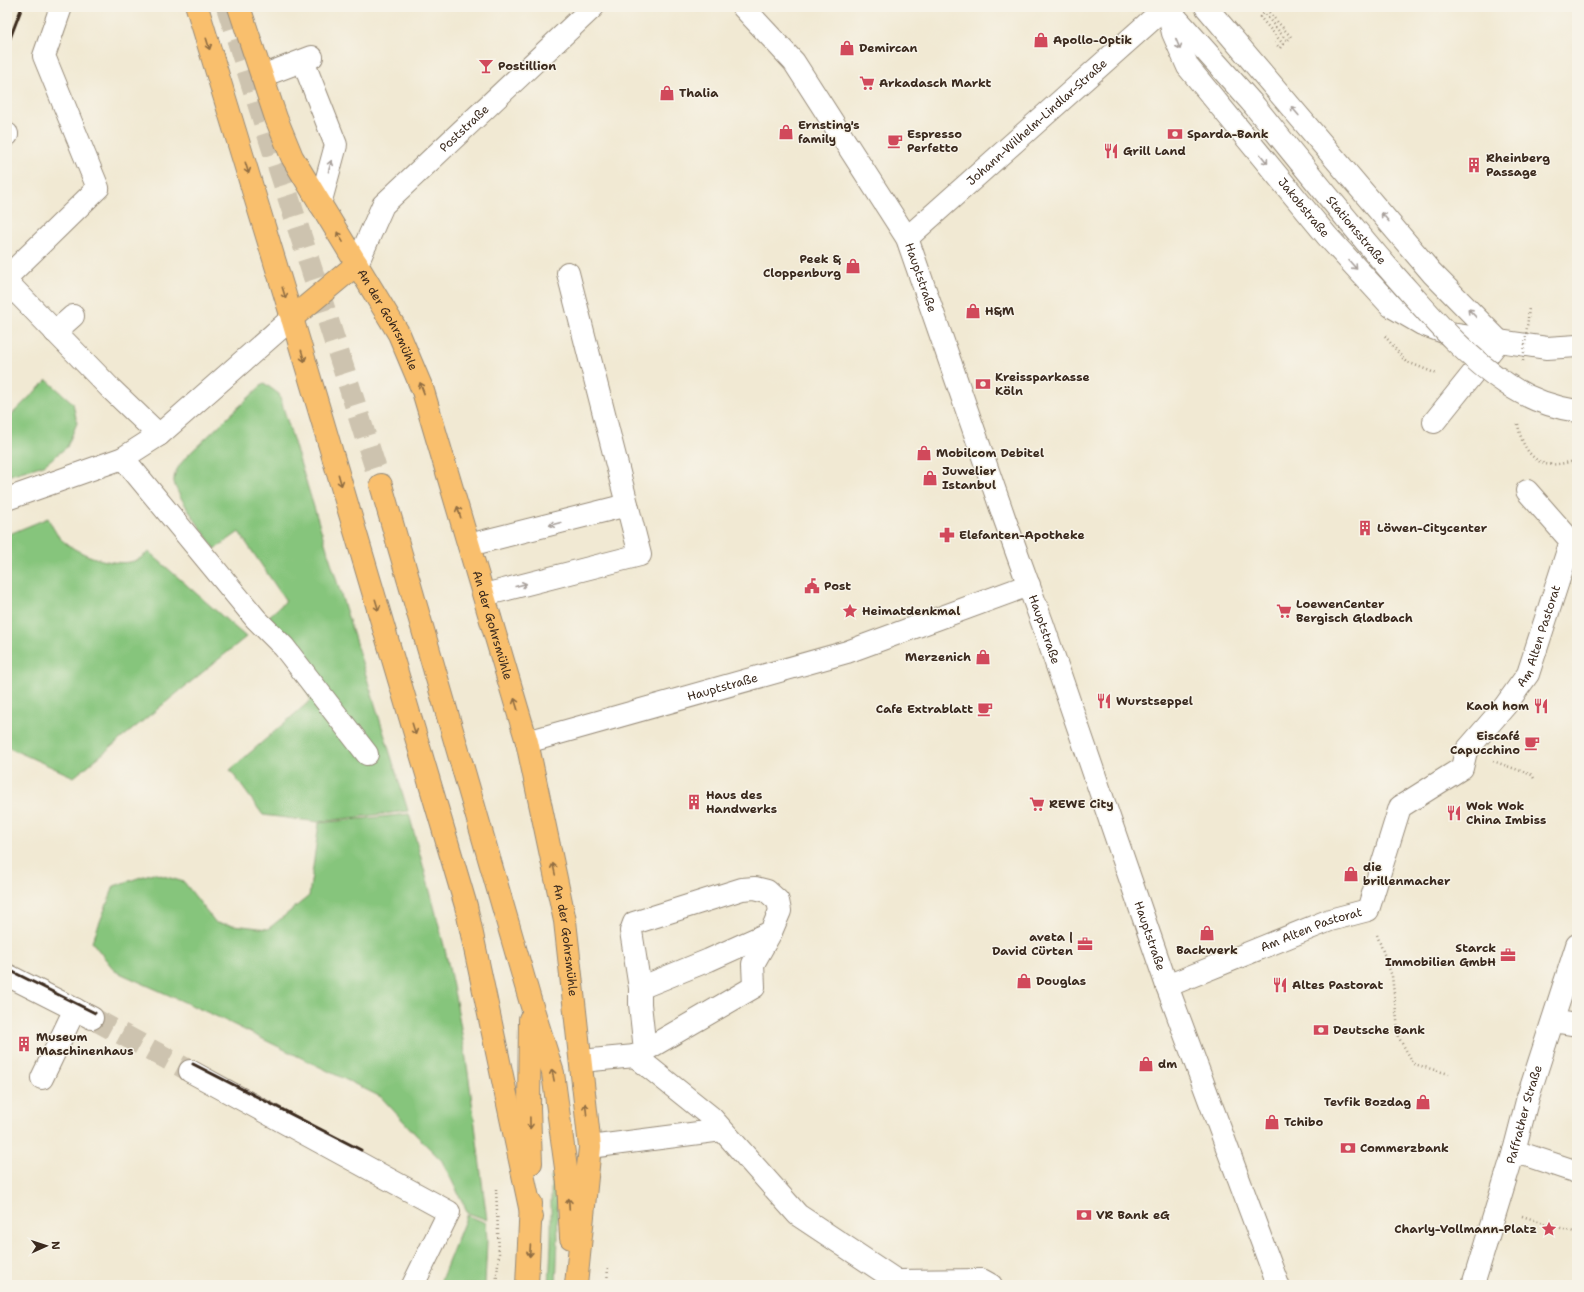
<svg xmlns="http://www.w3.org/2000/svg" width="1584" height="1292" viewBox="0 0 1584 1292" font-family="'Shantell Sans',sans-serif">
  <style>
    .green { fill: #86c57c; stroke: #60784d }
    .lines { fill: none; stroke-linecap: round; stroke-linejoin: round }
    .minor-tunnel { stroke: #cdc3af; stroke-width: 22; stroke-dasharray: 22 11; stroke-linecap: butt }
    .major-tunnel { stroke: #cdc3af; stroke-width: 22; stroke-dasharray: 22 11; stroke-linecap: butt }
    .minor-casing { stroke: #968a78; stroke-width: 24 }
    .major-casing { stroke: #968a78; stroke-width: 24 }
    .path { stroke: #968a78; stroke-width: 2.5; stroke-dasharray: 1 3; stroke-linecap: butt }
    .minor { stroke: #fff; stroke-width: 22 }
    .major { stroke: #f9bf6d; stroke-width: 22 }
    .rail { stroke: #3b2a1e; stroke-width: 3 }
    .minor-bridge-casing { stroke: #968a78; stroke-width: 24; stroke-linecap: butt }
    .path-bridge { stroke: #968a78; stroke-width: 2.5; stroke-dasharray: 1 3; stroke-linecap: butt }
    .minor-bridge { stroke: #fff; stroke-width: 22 }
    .oneway { stroke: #906d42 }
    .oneway2 { stroke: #a79f9a }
    .labels { text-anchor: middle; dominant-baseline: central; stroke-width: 3; stroke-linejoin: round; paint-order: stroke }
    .poi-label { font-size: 12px; font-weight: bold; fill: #3b2a1e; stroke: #f7f3e8; text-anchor: start }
    .street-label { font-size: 12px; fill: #3b2a1e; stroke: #f7f3e8 }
  </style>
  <rect width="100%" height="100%" fill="#f7f3e8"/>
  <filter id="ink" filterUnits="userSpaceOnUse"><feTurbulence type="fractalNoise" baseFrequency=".025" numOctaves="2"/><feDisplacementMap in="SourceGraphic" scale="8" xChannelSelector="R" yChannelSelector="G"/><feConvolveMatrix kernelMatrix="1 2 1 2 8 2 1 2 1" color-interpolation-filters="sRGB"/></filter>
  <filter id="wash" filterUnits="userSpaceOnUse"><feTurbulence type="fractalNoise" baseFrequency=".012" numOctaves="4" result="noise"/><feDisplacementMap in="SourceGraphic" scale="16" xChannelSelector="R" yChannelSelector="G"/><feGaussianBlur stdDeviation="0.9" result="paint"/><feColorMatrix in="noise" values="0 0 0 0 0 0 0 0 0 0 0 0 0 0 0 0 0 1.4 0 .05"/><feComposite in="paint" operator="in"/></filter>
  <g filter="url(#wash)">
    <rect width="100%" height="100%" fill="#f1e9d3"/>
    <path class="green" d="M47,380L73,403L77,423L67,447L44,465L7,476V419Z
      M264,383L279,394L408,811L318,822L263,815L230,770L311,700L267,618L286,601L239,532L215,549C207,537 176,495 174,482C173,472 180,465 186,457Z
      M48,518C51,524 55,532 59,537C74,554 118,570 139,559C142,557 146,554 149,552L246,637L74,777L7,747V535Z
      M409,814C425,874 443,934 455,996C470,1070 477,1146 487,1220L468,1213L442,1161L418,1137L381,1097L220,1018L115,971L92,942L114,886L153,873L184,882L216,923L268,929L309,896L319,823Z
      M556,1173L558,1238L556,1285H549L551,1245V1177Z
      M467,1215L486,1223L487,1241L485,1285H439Z"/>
  </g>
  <g filter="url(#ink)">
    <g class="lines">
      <path class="minor-tunnel" d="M92,1018L190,1071"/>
      <path class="major-tunnel" d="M227,7L381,485"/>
      <g class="minor-casing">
        <g id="minor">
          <path id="s1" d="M743,7L794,62L907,238L1005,520L1043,625L1167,986L1278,1285"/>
          <path id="s2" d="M1167,7L1173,33L1188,67L1327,236L1391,306L1422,324L1449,334L1547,348L1577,346"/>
          <path d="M1206,7L1432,273L1499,341"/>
          <path d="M1170,11L1253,104"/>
          <path d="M303,61L336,145L320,204"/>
          <path d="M262,76L312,57"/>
          <path d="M7,135V134"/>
          <path id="s3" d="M907,238L1166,7"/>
          <path id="s4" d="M357,264L383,205L593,7"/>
          <path d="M7,277L98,188L44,56L61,7"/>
          <path d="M7,282L110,388L159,435"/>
          <path d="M55,332L73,316"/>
          <path d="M1434,422L1499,341"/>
          <path d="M123,458L256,619L284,647L367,754"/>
          <path d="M7,499L123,458L159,435L292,318"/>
          <path d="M469,545L627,505"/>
          <path d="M484,595L640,555L568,273"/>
          <path id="s5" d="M527,742L847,652L1029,585"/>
          <path d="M771,932L753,964L754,987L635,1056L711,1117L798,1215L897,1281L982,1280L991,1285"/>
          <path d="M7,975L92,1018"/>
          <path id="s6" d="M1167,986L1330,920L1368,910L1400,807L1462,768L1466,751L1505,706L1528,674L1571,541L1527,491"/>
          <path d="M640,988L631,931L634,923L742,889L755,888L767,891L778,901L780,911L771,932L709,960L640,988V1004L645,1050"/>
          <path d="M1553,1021L1577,1025"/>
          <path d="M581,1061L635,1056"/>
          <path d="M190,1071L449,1212L413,1285"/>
          <path d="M42,1078L75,1009"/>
          <path d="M590,1147L722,1130"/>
          <path d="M1514,1151L1577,1172"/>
          <path id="s7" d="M1473,1285L1514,1151L1528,1097L1577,945"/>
        </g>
      </g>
      <g class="major-casing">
        <g id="major">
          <path d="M197,7L292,318L466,906L532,1217"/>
          <path id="s8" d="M239,7L276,118L292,157L399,334L423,391L527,742L565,921L590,1147L576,1285"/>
          <path d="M292,318L357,264"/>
          <path d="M381,485L530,1000L553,1073L568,1183L571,1238"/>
          <path d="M530,1019L529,1108L531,1163"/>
          <path d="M527,1285L531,1203"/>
        </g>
      </g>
      <path class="path" d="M1271,7L1267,10L1291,37L1287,41L1264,13L1260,17L1283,44L1280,48L1275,43
        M1528,318L1529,307
        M1385,336L1405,361L1437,374
        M1518,424C1520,440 1528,458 1545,464C1554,466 1568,462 1577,461
        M1493,761L1532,775L1535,780
        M1377,935L1392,976L1399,1038L1414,1064L1449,1074
        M496,1189L499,1253L496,1285
        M1522,1216L1577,1233
        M607,1285L608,1266"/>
      <use href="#minor" class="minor"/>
      <use href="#major" class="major"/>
      <path class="rail" d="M7,46L22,7
        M7,969L95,1013
        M193,1064L361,1150"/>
      <g class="minor-bridge-casing">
        <g id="minor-bridge">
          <path id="s9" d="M1253,104C1300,162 1347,221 1396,277C1430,315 1464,356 1507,384C1527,398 1552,407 1577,411"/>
        </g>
      </g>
      <path class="path-bridge" d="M1523,361L1528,319"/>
      <use href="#minor-bridge" class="minor-bridge"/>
    </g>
    <defs><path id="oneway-shaft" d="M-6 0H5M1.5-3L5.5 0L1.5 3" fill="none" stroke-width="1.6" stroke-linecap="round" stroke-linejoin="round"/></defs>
    <g class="oneway">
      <use href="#oneway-shaft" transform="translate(208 44) rotate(73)"/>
      <use href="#oneway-shaft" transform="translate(247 168) rotate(73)"/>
      <use href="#oneway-shaft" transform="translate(340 237) rotate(-121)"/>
      <use href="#oneway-shaft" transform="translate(284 293) rotate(73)"/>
      <use href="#oneway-shaft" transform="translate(303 356) rotate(74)"/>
      <use href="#oneway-shaft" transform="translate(422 388) rotate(-111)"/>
      <use href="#oneway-shaft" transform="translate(340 480) rotate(74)"/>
      <use href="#oneway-shaft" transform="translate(459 512) rotate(-107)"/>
      <use href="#oneway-shaft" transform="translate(377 605) rotate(73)"/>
      <use href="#oneway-shaft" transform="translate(516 704) rotate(-107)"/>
      <use href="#oneway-shaft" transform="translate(414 729) rotate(73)"/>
      <use href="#oneway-shaft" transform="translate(554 869) rotate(-102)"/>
      <use href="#oneway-shaft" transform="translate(553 1075) rotate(-101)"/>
      <use href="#oneway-shaft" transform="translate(586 1109) rotate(-96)"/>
      <use href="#oneway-shaft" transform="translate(530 1123) rotate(89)"/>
      <use href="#oneway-shaft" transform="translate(569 1204) rotate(-93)"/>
      <use href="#oneway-shaft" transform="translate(530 1251) rotate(94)"/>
    </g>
    <g class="oneway2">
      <use href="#oneway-shaft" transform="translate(1178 44) rotate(67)"/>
      <use href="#oneway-shaft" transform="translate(1295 111) rotate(-130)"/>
      <use href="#oneway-shaft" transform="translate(1264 159) rotate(51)"/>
      <use href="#oneway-shaft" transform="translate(330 166) rotate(-75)"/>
      <use href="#oneway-shaft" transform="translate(1385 217) rotate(-130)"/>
      <use href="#oneway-shaft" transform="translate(1353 265) rotate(48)"/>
      <use href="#oneway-shaft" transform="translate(1472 313) rotate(-134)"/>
      <use href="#oneway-shaft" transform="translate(555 524) rotate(166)"/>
      <use href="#oneway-shaft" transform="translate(521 585) rotate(-14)"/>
    </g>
  </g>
  <defs>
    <g id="shop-bare" transform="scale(1.2)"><path d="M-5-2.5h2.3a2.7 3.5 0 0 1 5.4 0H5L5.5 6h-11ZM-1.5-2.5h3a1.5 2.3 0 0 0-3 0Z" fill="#d1495b" stroke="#f7f3e8" stroke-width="2.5" paint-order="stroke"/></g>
    <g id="bar-bare" transform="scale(1.2)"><path d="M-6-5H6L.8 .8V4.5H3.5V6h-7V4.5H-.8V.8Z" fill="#d1495b" stroke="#f7f3e8" stroke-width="2.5" paint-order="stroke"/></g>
    <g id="supermarket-bare" transform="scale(1.2)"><path d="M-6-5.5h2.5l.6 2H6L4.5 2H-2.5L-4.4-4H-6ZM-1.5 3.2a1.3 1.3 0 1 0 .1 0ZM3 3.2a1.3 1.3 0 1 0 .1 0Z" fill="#d1495b" stroke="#f7f3e8" stroke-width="2.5" paint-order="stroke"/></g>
    <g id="bank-bare" transform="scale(1.2)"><path d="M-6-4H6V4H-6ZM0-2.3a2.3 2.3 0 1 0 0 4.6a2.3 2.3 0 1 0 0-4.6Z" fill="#d1495b" stroke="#f7f3e8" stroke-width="2.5" paint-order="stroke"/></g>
    <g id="cafe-bare" transform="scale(1.2)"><path d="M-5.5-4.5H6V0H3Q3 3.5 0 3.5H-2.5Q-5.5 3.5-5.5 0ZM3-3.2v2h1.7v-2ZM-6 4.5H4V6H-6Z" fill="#d1495b" stroke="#f7f3e8" stroke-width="2.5" paint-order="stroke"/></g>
    <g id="restaurant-bare" transform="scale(1.2)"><path d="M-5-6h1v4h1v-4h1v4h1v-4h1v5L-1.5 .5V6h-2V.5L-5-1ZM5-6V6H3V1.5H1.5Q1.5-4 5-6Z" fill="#d1495b" stroke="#f7f3e8" stroke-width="2.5" paint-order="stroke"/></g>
    <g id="building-bare" transform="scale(1.2)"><path d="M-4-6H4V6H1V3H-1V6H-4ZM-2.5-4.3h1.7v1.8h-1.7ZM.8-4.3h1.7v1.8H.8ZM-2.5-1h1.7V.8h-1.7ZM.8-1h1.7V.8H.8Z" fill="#d1495b" stroke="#f7f3e8" stroke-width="2.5" paint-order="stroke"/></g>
    <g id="pharmacy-bare" transform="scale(1.2)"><path d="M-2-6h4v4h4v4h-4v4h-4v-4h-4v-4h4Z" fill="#d1495b" stroke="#f7f3e8" stroke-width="2.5" paint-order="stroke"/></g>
    <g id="civic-bare" transform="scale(1.2)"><path d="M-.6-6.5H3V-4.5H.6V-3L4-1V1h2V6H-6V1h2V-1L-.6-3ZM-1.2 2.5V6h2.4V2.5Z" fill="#d1495b" stroke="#f7f3e8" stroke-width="2.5" paint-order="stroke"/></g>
    <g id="sight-bare" transform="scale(1.2)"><path d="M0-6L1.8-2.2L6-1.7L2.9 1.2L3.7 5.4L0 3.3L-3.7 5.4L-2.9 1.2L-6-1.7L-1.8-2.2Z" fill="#d1495b" stroke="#f7f3e8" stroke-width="2.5" paint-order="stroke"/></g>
    <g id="office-bare" transform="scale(1.2)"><path d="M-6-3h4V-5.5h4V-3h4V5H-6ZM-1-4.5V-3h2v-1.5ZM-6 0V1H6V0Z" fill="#d1495b" stroke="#f7f3e8" stroke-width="2.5" paint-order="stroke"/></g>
  </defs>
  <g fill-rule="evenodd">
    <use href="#shop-bare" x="1041" y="40"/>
    <use href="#shop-bare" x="847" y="48"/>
    <use href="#bar-bare" x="486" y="66"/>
    <use href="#supermarket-bare" x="867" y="83"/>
    <use href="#shop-bare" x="667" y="93"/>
    <use href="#shop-bare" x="786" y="132"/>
    <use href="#bank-bare" x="1175" y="134"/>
    <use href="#cafe-bare" x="895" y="141"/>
    <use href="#restaurant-bare" x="1111" y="151"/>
    <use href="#building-bare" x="1474" y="165"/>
    <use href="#shop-bare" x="853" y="266"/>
    <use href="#shop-bare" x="973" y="311"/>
    <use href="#bank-bare" x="983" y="384"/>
    <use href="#shop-bare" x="924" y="453"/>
    <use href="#shop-bare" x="930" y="478"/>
    <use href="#building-bare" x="1365" y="528"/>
    <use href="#pharmacy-bare" x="947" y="535"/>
    <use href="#civic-bare" x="812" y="586"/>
    <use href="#sight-bare" x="850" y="611"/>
    <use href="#supermarket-bare" x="1284" y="611"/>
    <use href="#shop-bare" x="983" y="657"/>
    <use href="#restaurant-bare" x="1104" y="701"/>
    <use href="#restaurant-bare" x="1541" y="706"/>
    <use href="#cafe-bare" x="985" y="709"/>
    <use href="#cafe-bare" x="1532" y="743"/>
    <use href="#building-bare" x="694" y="802"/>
    <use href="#supermarket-bare" x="1037" y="804"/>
    <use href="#restaurant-bare" x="1454" y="813"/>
    <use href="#shop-bare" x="1351" y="874"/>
    <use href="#shop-bare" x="1207" y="933"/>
    <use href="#office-bare" x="1085" y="944"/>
    <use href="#office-bare" x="1508" y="955"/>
    <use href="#shop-bare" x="1024" y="981"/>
    <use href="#restaurant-bare" x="1280" y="985"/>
    <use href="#bank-bare" x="1321" y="1030"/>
    <use href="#building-bare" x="24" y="1044"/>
    <use href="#shop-bare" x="1146" y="1064"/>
    <use href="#shop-bare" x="1423" y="1102"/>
    <use href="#shop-bare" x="1272" y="1122"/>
    <use href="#bank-bare" x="1348" y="1148"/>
    <use href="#bank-bare" x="1084" y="1215"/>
    <use href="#sight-bare" x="1549" y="1229"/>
  </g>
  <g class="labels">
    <g class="poi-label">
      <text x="1053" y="40">Apollo-Optik</text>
      <text x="859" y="48">Demircan</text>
      <text x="498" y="66">Postillion</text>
      <text x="879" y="83">Arkadasch Markt</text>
      <text x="679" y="93">Thalia</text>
      <text x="798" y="125">Ernsting's<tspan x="798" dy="14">family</tspan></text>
      <text x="907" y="134">Espresso<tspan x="907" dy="14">Perfetto</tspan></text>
      <text x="1187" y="134">Sparda-Bank</text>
      <text x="1123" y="151">Grill Land</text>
      <text x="1486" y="158">Rheinberg<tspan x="1486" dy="14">Passage</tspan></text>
      <text x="841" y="259" text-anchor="end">Peek &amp;<tspan x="841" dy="14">Cloppenburg</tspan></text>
      <text x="985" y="311">H&amp;M</text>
      <text x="995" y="377">Kreissparkasse<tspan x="995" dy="14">Köln</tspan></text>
      <text x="936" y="453">Mobilcom Debitel</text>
      <text x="942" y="471">Juwelier<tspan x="942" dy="14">Istanbul</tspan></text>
      <text x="1377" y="528">Löwen-Citycenter</text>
      <text x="959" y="535">Elefanten-Apotheke</text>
      <text x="824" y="586">Post</text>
      <text x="1296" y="604">LoewenCenter<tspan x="1296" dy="14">Bergisch Gladbach</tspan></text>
      <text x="862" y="611">Heimatdenkmal</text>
      <text x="971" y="657" text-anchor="end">Merzenich</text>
      <text x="1116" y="701">Wurstseppel</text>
      <text x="1529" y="706" text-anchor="end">Kaoh hom</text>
      <text x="973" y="709" text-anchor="end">Cafe Extrablatt</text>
      <text x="1520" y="736" text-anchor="end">Eiscafé<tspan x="1520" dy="14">Capucchino</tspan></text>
      <text x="706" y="795">Haus des<tspan x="706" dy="14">Handwerks</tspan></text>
      <text x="1049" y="804">REWE City</text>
      <text x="1466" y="806">Wok Wok<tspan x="1466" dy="14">China Imbiss</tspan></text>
      <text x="1363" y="867">die<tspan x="1363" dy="14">brillenmacher</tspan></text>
      <text x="1073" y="937" text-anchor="end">aveta |<tspan x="1073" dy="14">David Cürten</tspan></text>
      <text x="1496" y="948" text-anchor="end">Starck<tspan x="1496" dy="14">Immobilien GmbH</tspan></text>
      <text x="1207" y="950" text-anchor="middle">Backwerk</text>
      <text x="1036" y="981">Douglas</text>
      <text x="1292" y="985">Altes Pastorat</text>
      <text x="1333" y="1030">Deutsche Bank</text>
      <text x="36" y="1037">Museum<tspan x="36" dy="14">Maschinenhaus</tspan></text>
      <text x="1158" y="1064">dm</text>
      <text x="1411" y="1102" text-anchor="end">Tevfik Bozdag</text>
      <text x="1284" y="1122">Tchibo</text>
      <text x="1360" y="1148">Commerzbank</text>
      <text x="1096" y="1215">VR Bank eG</text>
      <text x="1537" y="1229" text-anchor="end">Charly-Vollmann-Platz</text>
    </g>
    <g class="street-label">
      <text stroke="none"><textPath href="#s3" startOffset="174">Johann-Wilhelm-Lindlar-Straße</textPath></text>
      <text stroke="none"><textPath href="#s4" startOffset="176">Poststraße</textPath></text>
      <text stroke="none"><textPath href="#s2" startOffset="246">Jakobstraße</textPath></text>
      <text stroke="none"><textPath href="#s9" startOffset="163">Stationsstraße</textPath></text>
      <text stroke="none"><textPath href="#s1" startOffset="326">Hauptstraße</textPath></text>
      <text stroke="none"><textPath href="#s8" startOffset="348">An der Gohrsmühle</textPath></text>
      <text stroke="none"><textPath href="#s8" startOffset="672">An der Gohrsmühle</textPath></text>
      <text stroke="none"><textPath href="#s1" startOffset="699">Hauptstraße</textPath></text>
      <text stroke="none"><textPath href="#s6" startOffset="552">Am Alten Pastorat</textPath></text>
      <text stroke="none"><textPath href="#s5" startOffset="203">Hauptstraße</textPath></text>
      <text stroke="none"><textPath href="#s6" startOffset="155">Am Alten Pastorat</textPath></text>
      <text stroke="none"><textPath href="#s1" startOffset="1023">Hauptstraße</textPath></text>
      <text stroke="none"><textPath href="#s8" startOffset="996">An der Gohrsmühle</textPath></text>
      <text stroke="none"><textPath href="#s7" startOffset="178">Paffrather Straße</textPath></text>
    </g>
  </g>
  <rect width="1584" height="1292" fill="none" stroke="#f7f3e8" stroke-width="24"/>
  <g transform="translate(46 1246) rotate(87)" stroke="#f7f3e8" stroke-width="3" paint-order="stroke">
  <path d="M0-3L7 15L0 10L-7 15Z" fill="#3b2a1e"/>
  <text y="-6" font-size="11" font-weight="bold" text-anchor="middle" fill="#3b2a1e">N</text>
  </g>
</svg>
